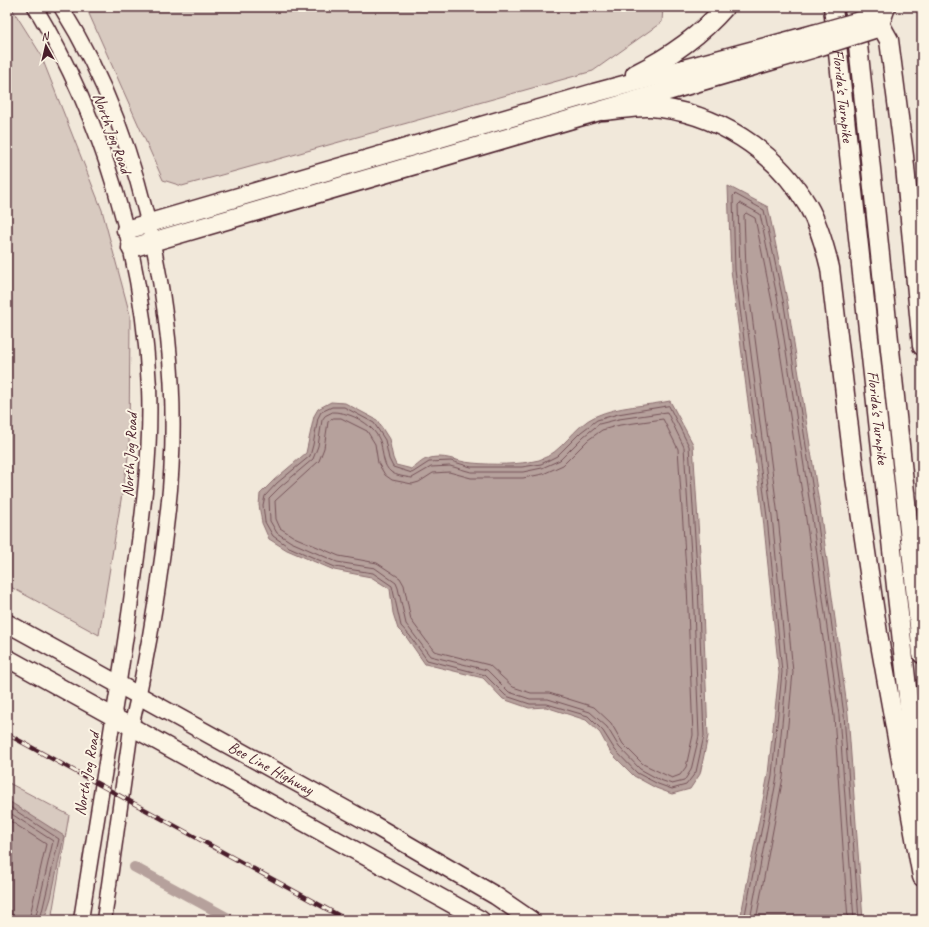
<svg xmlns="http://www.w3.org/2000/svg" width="929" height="927" viewBox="0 0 929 927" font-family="Caveat,sans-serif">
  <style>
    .green { fill: #d8cac0; stroke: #917476 }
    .water { fill: #b6a19c; stroke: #8b6d6f }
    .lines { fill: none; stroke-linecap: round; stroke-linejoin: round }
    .shore { stroke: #755358; stroke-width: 1 }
    .canal { stroke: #b6a19c; stroke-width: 10 }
    .secondary-casing { stroke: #4a1f2b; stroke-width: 17 }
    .trunk-casing { stroke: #4a1f2b; stroke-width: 20 }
    .motorway-casing { stroke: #4a1f2b; stroke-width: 21 }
    .secondary { stroke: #fcf5e5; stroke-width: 14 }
    .trunk { stroke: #fcf5e5; stroke-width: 17 }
    .motorway { stroke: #fcf5e5; stroke-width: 18 }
    .rail-casing { stroke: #4a1f2b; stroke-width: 4.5 }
    .rail { stroke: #fcf5e5; stroke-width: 3; stroke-dasharray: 9; stroke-linecap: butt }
    .motorway-bridge-casing { stroke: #4a1f2b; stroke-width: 21; stroke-linecap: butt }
    .motorway-bridge { stroke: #fcf5e5; stroke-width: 18 }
    .labels { text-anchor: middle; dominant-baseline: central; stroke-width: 4; stroke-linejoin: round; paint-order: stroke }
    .street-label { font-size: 16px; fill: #4a1f2b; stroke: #fcf5e5 }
  </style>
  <rect width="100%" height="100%" fill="#f1e8da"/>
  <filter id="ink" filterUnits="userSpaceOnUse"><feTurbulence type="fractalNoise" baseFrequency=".025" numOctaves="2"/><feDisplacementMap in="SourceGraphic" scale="8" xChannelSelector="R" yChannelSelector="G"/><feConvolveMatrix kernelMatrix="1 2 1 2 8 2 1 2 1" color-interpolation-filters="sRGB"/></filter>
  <g filter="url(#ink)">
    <path class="green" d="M7,7H11L40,53L102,210L130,315L129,451L99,635L7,585Z
      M86,7H663L662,22L593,71L182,186L163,180Z
      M7,782L69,815L51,920H7Z"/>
    <path class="water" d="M728,186L768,207L788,305L820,509L848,714L863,920H740L768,774L779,673L763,517L731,270Z
      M670,401L693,444L702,584L708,736L700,774L690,789L672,794L656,788L634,776L611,753L600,733L586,720L546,707L529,708L503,699L483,678L425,664L407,638L398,629L393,613L390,589L371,577L334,570L287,550L269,539L262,523L259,505L260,494L274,480L306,453L314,416L318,409L331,402L345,403L377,420L389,439L393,458L396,465L412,469C417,466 422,460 427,459C443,453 457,462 472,463C493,465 518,465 539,460C563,453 573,426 596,416C618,406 646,406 670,401Z
      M7,800L64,836L51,898L44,920H7Z"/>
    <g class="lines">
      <path class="shore" d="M669,406L689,446L698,584L704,736L696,772L686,785L672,789L658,784L637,773L615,750L603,731L588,716L547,704H530L506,696L485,675L427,660L410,636L401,626L392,586L373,573L335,567L289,547L273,536L265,522L263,505L265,496L277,483L310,456L313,445L318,418L321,412L332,407H344L374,423L385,440L389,459L393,467L412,473L429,462L451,461L471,467H522L541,464L557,456L581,432L597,420L618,414Z
        M333,412C351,412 376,425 381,444C383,453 383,466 391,472C396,476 406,477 412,478L431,467L450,466L471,472H523L542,468L560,460L584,436L599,424L619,419L667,412L684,447L693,585L699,736L691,770L684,781L672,784L660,780L640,769L619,747L607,727L590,712L548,699H530L509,692L487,670L430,656L406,624L398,588L396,583L375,568L337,562L291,542L277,533L270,521L269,498L280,487L313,459L318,446L322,420L325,416Z
        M334,418H341L367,431L375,444L378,463L385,475L392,480L412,484L419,482L433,473L449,472L471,478H523L543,474L563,465L588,440L602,430L620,425L663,419L678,449L687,585L693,735L686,767L680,775L672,778L643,764L623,744L611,723L594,707L549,693H531L513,687L489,665L434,651L411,620L404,585L400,578L377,563L339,556L294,537L280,528L276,519L275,501L319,461L324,448L328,422Z
        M7,805L59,839L40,920
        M7,811L53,841L35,920
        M7,819L46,844L29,920
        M744,920L772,775L782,672L767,517L735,270L733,196L735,194L764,210L784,305L816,510L844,715L859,920
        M750,920L777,776L787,672L772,516L740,269L738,205L740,203L760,214L779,306L811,511L839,715L854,920
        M756,920L783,777L793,672L778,516L746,269L744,215L746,213L755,218L773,307L805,512L834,716L848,920"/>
      <path class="canal" d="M134,867L232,920"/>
      <g class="secondary-casing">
        <path id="secondary" d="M35,7C103,121 143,254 149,387C152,461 140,534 130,608C115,712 97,816 81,920
          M61,7C149,147 186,347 168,510C162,566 153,623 142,678C139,695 134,712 131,729C122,792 113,856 104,920"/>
      </g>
      <g class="trunk-casing">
        <g id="trunk">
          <path id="s1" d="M7,623L372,824L496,896L531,920"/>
          <path d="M7,658L481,920"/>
        </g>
      </g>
      <g class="motorway-casing">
        <g id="motorway">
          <path id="s2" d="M833,7L919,798"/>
          <path d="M854,7L922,654"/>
          <path d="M872,20L880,24L889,40L904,156L922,346"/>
          <path d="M874,29L880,24L886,7"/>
          <path d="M635,74C670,57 699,37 725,7"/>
          <path d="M603,111C618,110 636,106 651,107C716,112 775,150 808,206C819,225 825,247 830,268L855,478L878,633L922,877"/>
          <path d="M126,230L594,93L814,34"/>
          <path d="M131,248L815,48"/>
        </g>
      </g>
      <use href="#secondary" class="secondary"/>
      <use href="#trunk" class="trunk"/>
      <use href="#motorway" class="motorway"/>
      <g class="rail-casing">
        <path id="rail" d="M7,734L347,920"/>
      </g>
      <use href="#rail" class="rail"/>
      <g class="motorway-bridge-casing">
        <path id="motorway-bridge" d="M814,34L860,21L872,20
          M815,48L874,29"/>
      </g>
      <use href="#motorway-bridge" class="motorway-bridge"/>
    </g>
  </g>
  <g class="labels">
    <g class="street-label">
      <text stroke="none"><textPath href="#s2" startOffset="89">Florida's Turnpike</textPath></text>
      <text transform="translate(112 133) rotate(70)">North Jog Road</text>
      <text stroke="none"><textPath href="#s2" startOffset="413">Florida's Turnpike</textPath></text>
      <text transform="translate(130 455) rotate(-87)">North Jog Road</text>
      <text stroke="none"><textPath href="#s1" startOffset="301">Bee Line Highway</textPath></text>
      <text transform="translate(87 774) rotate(-80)">North Jog Road</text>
    </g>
  </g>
  <rect width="929" height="927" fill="none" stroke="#fcf5e5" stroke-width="24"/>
  <rect x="12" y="12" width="905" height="903" fill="none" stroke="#4a1f2b" stroke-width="1.5" filter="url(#ink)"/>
  <g transform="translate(46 46) rotate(352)" stroke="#fcf5e5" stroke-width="3" paint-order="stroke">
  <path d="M0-3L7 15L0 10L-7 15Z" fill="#4a1f2b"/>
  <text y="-6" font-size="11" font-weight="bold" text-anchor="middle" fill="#4a1f2b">N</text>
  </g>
</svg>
